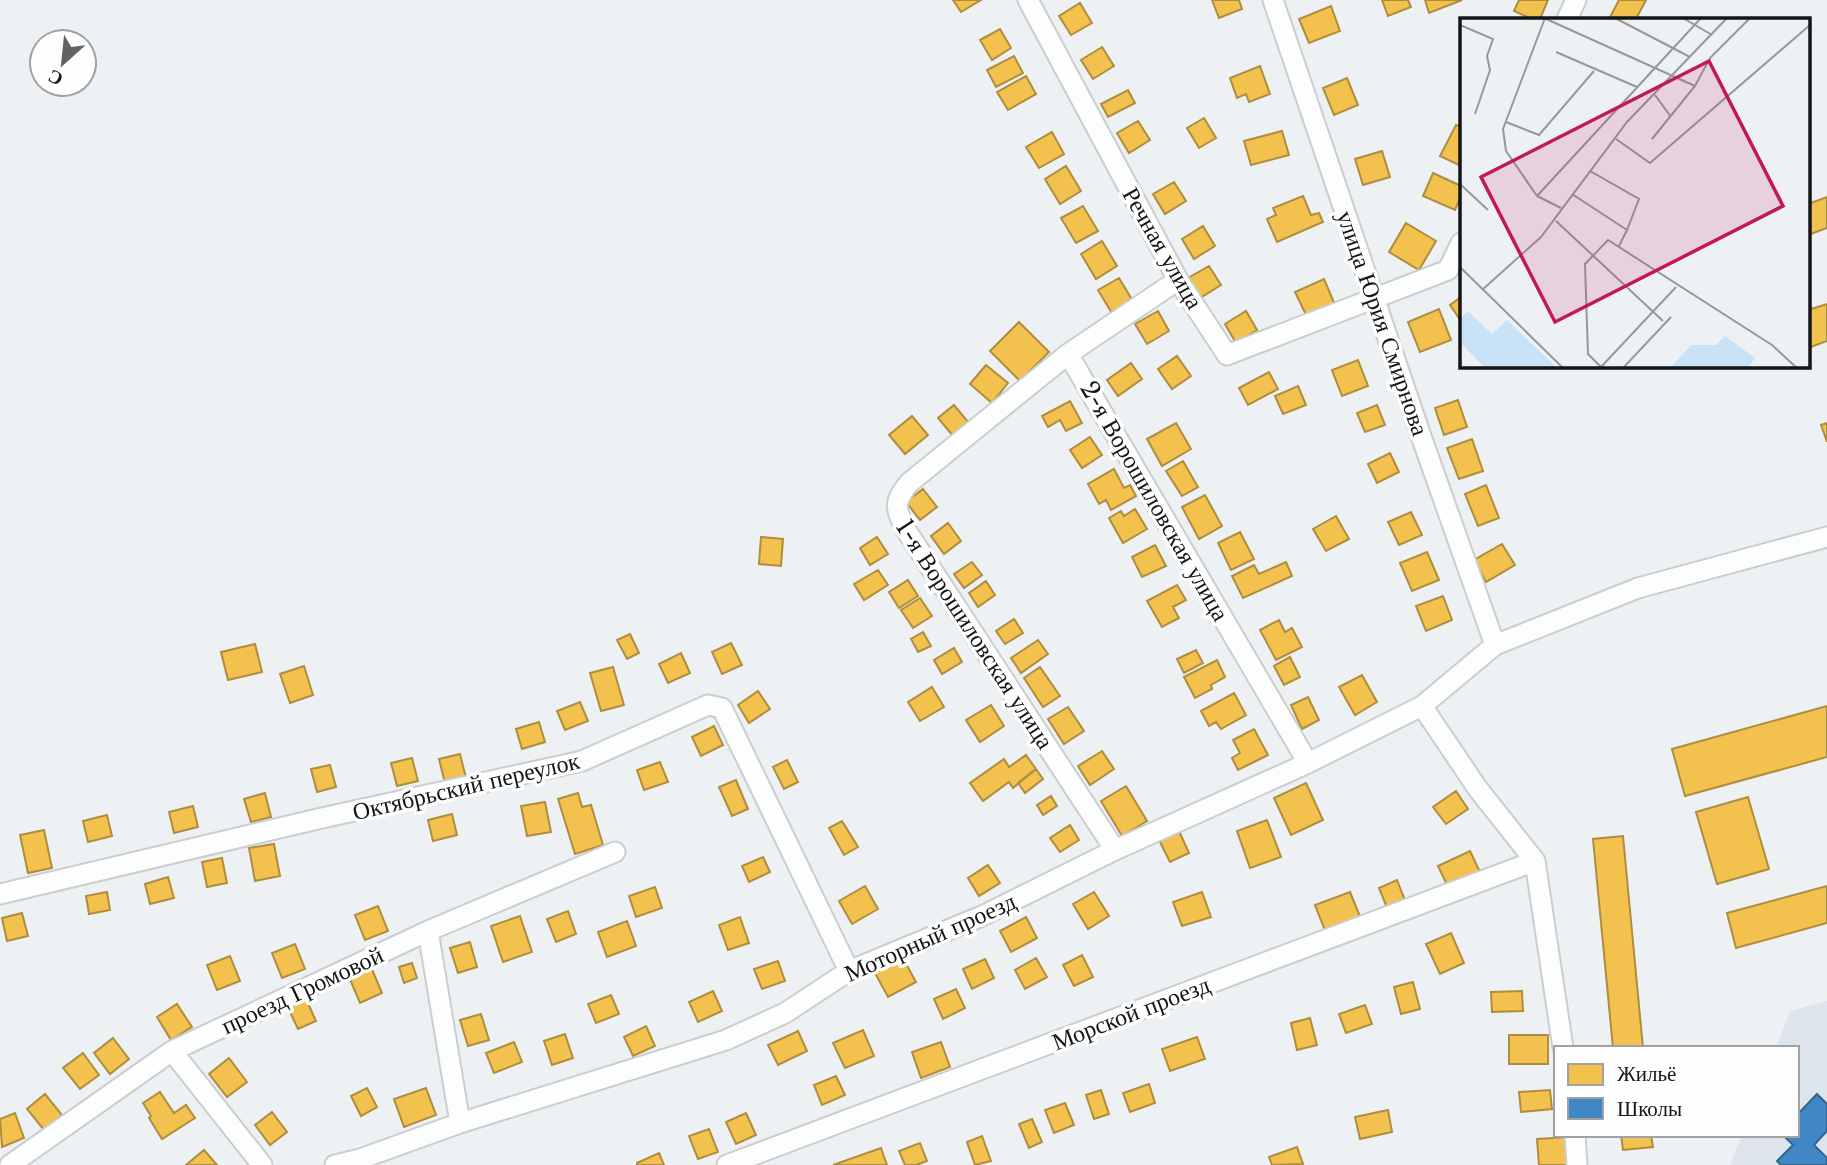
<svg xmlns="http://www.w3.org/2000/svg" width="1827" height="1165" viewBox="0 0 1827 1165" font-family="'Libre Baskerville',serif">
  <style>
    .built { fill: #dde4eb }
    .homes { fill: #f2c14e; stroke: #af8d3e; stroke-width: 2 }
    .schools { fill: #3f88c5; stroke: #326691; stroke-width: 2 }
    .lines { fill: none; stroke-linecap: round; stroke-linejoin: round }
    .minor-casing { stroke: #cbcdcf; stroke-width: 23 }
    .minor { stroke: #fcfdfd; stroke-width: 19 }
    .labels { text-anchor: middle; dominant-baseline: central; stroke-width: 7; stroke-linejoin: round; paint-order: stroke }
    .street-label { font-size: 24px; fill: #131517; stroke: #fefefe }
    .inset-road { fill: none; stroke: #96999c; stroke-width: 2 }
    .view { fill: #c2185b; fill-opacity: 0.15; stroke: #c2185b; stroke-width: 3.5 }
    .inset-edge { fill: none; stroke: #131517; stroke-width: 3.5 }
  </style>
  <rect width="100%" height="100%" fill="#eef1f4"/>
  <path class="built" d="M1827,1001V1165H1730L1742,1135H1797V1048H1776L1790,1011Z"/>
  <path class="homes" d="M953,0H981L961,12Z
    M1212,0H1239L1242,9L1219,18Z
    M1382,0H1408L1411,7L1388,16Z
    M1425,0H1462L1429,13Z
    M1519,0H1548L1540,19H1532L1514,11Z
    M1619,0H1646L1636,19H1609Z
    M1080,3L1092,23L1071,35L1059,16Z
    M1331,6L1340,31L1309,43L1299,19Z
    M1000,29L1011,48L992,60L980,40Z
    M1102,47L1114,66L1093,79L1081,60Z
    M1014,56L1023,73L996,87L987,70Z
    M1260,66L1270,94L1249,102L1246,94L1237,98L1230,78Z
    M1026,76L1036,94L1008,110L997,92Z
    M1347,78L1358,105L1334,115L1323,88Z
    M1128,90L1135,103L1108,117L1101,104Z
    M1204,118L1216,138L1199,148L1187,128Z
    M1138,121L1150,140L1129,153L1117,133Z
    M1456,125L1461,127V166L1440,156Z
    M1282,131L1289,155L1251,165L1244,141Z
    M1052,132L1064,154L1039,168L1026,147Z
    M1382,151L1390,177L1363,185L1355,159Z
    M1066,166L1081,191L1060,204L1045,179Z
    M1433,173L1461,186V196L1455,210L1423,196Z
    M1174,182L1186,201L1165,214L1153,194Z
    M1303,196L1311,215L1319,213L1323,222L1277,242L1267,219L1276,215L1273,208Z
    M1827,197V228L1808,235V204Z
    M1083,206L1098,231L1076,243L1061,218Z
    M1406,223L1436,241L1419,270L1389,252Z
    M1203,226L1215,246L1194,259L1182,239Z
    M1102,241L1117,266L1096,279L1081,254Z
    M1209,266L1221,285L1200,298L1188,278Z
    M1119,278L1134,303L1113,315L1098,290Z
    M1324,279L1335,305L1307,317L1295,292Z
    M1461,297V321L1450,305Z
    M1827,304V341L1808,348V310Z
    M1439,309L1451,340L1420,352L1408,322Z
    M1158,311L1169,331L1147,344L1135,324Z
    M1246,311L1257,330L1236,343L1225,324Z
    M1019,322L1049,352L1020,381L990,351Z
    M1177,356L1191,376L1172,389L1158,369Z
    M1358,360L1368,386L1342,396L1332,370Z
    M1131,363L1142,379L1118,396L1107,380Z
    M986,365L1008,383L992,403L970,384Z
    M1269,372L1278,389L1248,405L1239,388Z
    M1298,386L1306,405L1283,414L1275,396Z
    M1458,400L1467,427L1444,435L1435,408Z
    M1070,401L1082,423L1066,431L1060,420L1048,427L1042,416Z
    M954,405L969,423L953,436L938,418Z
    M1377,405L1385,425L1365,432L1357,413Z
    M912,416L928,435L905,454L889,435Z
    M1176,423L1191,449L1162,466L1147,439Z
    M1827,423V442L1821,425Z
    M1090,437L1102,455L1082,468L1070,450Z
    M1472,439L1483,471L1459,479L1447,448Z
    M1390,453L1399,472L1377,483L1368,464Z
    M1183,461L1198,487L1182,496L1166,471Z
    M1114,469L1124,488L1130,485L1136,496L1111,510L1106,500L1099,504L1088,484Z
    M1486,485L1499,518L1478,526L1465,494Z
    M923,489L937,507L920,520L906,502Z
    M1205,495L1222,526L1199,539L1182,507Z
    M1135,509L1147,529L1123,543L1109,518L1121,511L1124,516Z
    M1411,512L1422,535L1399,545L1388,522Z
    M1336,516L1349,539L1326,551L1313,529Z
    M948,523L961,541L944,554L931,536Z
    M1240,532L1254,559L1231,570L1218,543Z
    M761,537L783,539L781,566L759,564Z
    M877,537L888,554L870,565L860,548Z
    M1502,544L1515,565L1486,582L1474,560Z
    M1155,545L1166,566L1142,577L1132,557Z
    M1427,552L1439,580L1412,591L1400,563Z
    M972,562L982,575L964,588L954,574Z
    M1286,562L1292,576L1243,598L1232,576L1254,565L1259,574Z
    M878,570L888,585L864,600L854,584Z
    M908,580L918,596L899,608L889,592Z
    M986,581L995,595L978,607L969,593Z
    M1177,585L1186,600L1173,607L1179,618L1162,627L1147,601Z
    M1443,596L1452,620L1426,631L1416,606Z
    M920,598L932,616L913,628L901,610Z
    M1014,619L1023,633L1005,644L996,631Z
    M1279,620L1285,632L1292,628L1302,647L1276,660L1260,630Z
    M923,632L931,646L918,652L911,639Z
    M630,634L639,653L627,659L617,640Z
    M1038,640L1048,654L1021,673L1011,658Z
    M731,643L742,665L722,674L712,652Z
    M255,644L262,672L228,680L221,652Z
    M954,648L962,662L942,674L934,660Z
    M1196,650L1203,663L1184,673L1177,659Z
    M681,653L690,673L668,683L659,664Z
    M1290,657L1300,677L1284,685L1274,666Z
    M1217,660L1225,677L1211,685L1212,689L1195,698L1184,677Z
    M304,666L313,695L290,703L280,674Z
    M613,667L624,705L601,711L590,673Z
    M1040,667L1060,696L1043,707L1024,678Z
    M1362,675L1377,702L1355,715L1339,687Z
    M932,687L944,707L920,721L908,702Z
    M758,691L770,709L749,723L738,705Z
    M1234,693L1246,715L1221,729L1216,722L1209,726L1201,711Z
    M1308,697L1319,720L1302,729L1291,705Z
    M580,702L588,721L565,730L557,711Z
    M991,705L1004,726L980,742L966,720Z
    M1827,706V757L1685,796L1672,749Z
    M1068,707L1084,731L1064,744L1048,719Z
    M539,722L545,742L522,749L516,729Z
    M714,726L723,745L701,756L692,737Z
    M1254,729L1268,755L1238,770L1232,758L1240,753L1233,740Z
    M1102,751L1114,769L1090,785L1078,766Z
    M460,754L466,778L445,783L439,759Z
    M1026,755L1036,769L1013,788L1009,782L983,801L970,783L1004,759L1009,767Z
    M412,758L418,781L397,786L391,763Z
    M787,760L798,782L784,789L773,767Z
    M660,762L668,782L644,790L637,770Z
    M330,765L336,787L317,792L311,769Z
    M1036,769L1043,779L1025,793L1018,783Z
    M736,780L748,809L732,816L719,787Z
    M1306,783L1323,820L1291,835L1274,798Z
    M1126,786L1147,821L1122,836L1101,801Z
    M1456,791L1468,809L1446,824L1433,807Z
    M265,793L271,817L251,822L244,799Z
    M578,793L582,807L591,805L603,845L575,854L558,799Z
    M1051,796L1057,806L1043,815L1037,805Z
    M1748,797L1769,869L1717,884L1696,812Z
    M545,802L551,832L527,836L521,806Z
    M193,806L198,827L174,833L169,812Z
    M452,814L457,835L433,841L428,820Z
    M107,815L112,836L88,842L83,821Z
    M1267,820L1281,857L1250,868L1237,831Z
    M842,821L858,847L844,855L829,828Z
    M1070,825L1079,840L1060,852L1050,838Z
    M44,830L52,868L28,873L20,835Z
    M1179,831L1189,853L1170,862L1159,840Z
    M1623,836L1643,1048H1613L1593,839Z
    M274,844L280,876L255,881L249,848Z
    M1470,851L1480,872L1448,887L1438,866Z
    M763,857L770,872L749,882L742,866Z
    M222,858L227,883L207,887L202,862Z
    M988,865L1000,883L979,896L968,878Z
    M168,877L174,898L150,904L145,884Z
    M1397,880L1406,903L1388,910L1379,888Z
    M865,886L878,909L852,924L839,901Z
    M1827,886V923L1736,948L1727,913Z
    M655,887L662,908L636,917L629,896Z
    M107,892L110,910L89,914L86,896Z
    M1094,892L1109,916L1088,929L1073,904Z
    M1202,892L1211,917L1182,926L1173,902Z
    M1350,892L1361,919L1326,933L1315,905Z
    M378,906L388,931L365,940L355,915Z
    M568,911L576,934L556,942L547,919Z
    M22,913L28,936L7,941L2,918Z
    M520,916L532,952L503,962L491,926Z
    M740,917L749,943L728,950L719,925Z
    M1026,917L1037,938L1011,952L1000,931Z
    M627,921L636,946L607,957L598,932Z
    M1451,933L1464,963L1440,974L1426,944Z
    M470,942L477,967L458,973L450,948Z
    M295,944L305,969L282,978L272,953Z
    M1082,955L1093,977L1074,986L1063,965Z
    M230,956L240,981L217,990L207,965Z
    M903,958L916,982L888,997L875,973Z
    M1036,958L1047,977L1025,989L1015,970Z
    M985,959L994,978L972,989L963,969Z
    M778,961L785,981L762,989L754,969Z
    M412,963L417,978L404,983L399,967Z
    M371,967L382,993L360,1003L349,977Z
    M1413,982L1420,1009L1401,1014L1394,987Z
    M956,989L965,1008L943,1019L934,999Z
    M713,991L722,1011L698,1022L689,1002Z
    M1522,991L1523,1011L1492,1012L1491,992Z
    M611,995L619,1014L596,1023L588,1004Z
    M306,999L316,1021L298,1029L288,1008Z
    M177,1004L192,1027L171,1040L157,1017Z
    M1365,1005L1372,1024L1346,1033L1339,1014Z
    M481,1014L489,1040L468,1046L460,1020Z
    M1310,1018L1317,1045L1297,1050L1291,1023Z
    M646,1026L655,1046L633,1056L624,1037Z
    M863,1030L874,1056L845,1068L833,1043Z
    M798,1031L807,1051L778,1065L768,1045Z
    M565,1034L573,1058L552,1065L544,1041Z
    M1509,1035H1548V1064H1509Z
    M1197,1037L1205,1059L1170,1071L1162,1049Z
    M113,1038L129,1059L110,1074L94,1053Z
    M514,1042L522,1062L494,1073L486,1053Z
    M941,1042L950,1067L921,1078L912,1052Z
    M83,1053L99,1075L80,1089L63,1068Z
    M229,1058L247,1082L227,1097L209,1074Z
    M836,1076L845,1095L822,1105L814,1085Z
    M1149,1084L1155,1103L1130,1112L1123,1093Z
    M367,1088L377,1107L361,1116L351,1096Z
    M426,1088L436,1115L404,1127L394,1099Z
    M1101,1090L1109,1114L1094,1119L1086,1095Z
    M1550,1090L1552,1109L1521,1112L1519,1092Z
    M160,1092L174,1113L186,1105L195,1118L162,1139L149,1118L151,1116L143,1103Z
    M45,1094L62,1115L44,1130L27,1109Z
    M1065,1103L1074,1125L1054,1133L1045,1110Z
    M1388,1110L1392,1132L1360,1139L1355,1117Z
    M272,1112L287,1132L270,1145L255,1125Z
    M15,1113L24,1138L2,1147L0,1119Z
    M746,1113L756,1135L736,1144L726,1122Z
    M1032,1119L1042,1142L1029,1148L1019,1124Z
    M709,1129L718,1152L698,1159L689,1136Z
    M1621,1135H1651L1653,1147L1623,1150Z
    M982,1136L991,1161L975,1165L967,1142Z
    M1569,1137L1571,1165H1539L1537,1139Z
    M920,1143L927,1161L916,1165H905L899,1151Z
    M1297,1147L1303,1164L1272,1165L1269,1157Z
    M881,1148L887,1165H833Z
    M204,1150L217,1165H186Z
    M659,1153L664,1165H637V1163Z"/>
  <path class="schools" d="M1817,1094L1827,1104V1131L1814,1145L1827,1158V1165H1781L1777,1161L1793,1145L1783,1135H1797V1115Z"/>
  <g class="lines">
    <g class="minor-casing">
      <path id="minor" d="M1028,0L1178,280L1227,355L1448,270L1461,243
        M1273,0L1420,433L1495,645
        M1567,19L1576,0
        M1178,280L1068,354L1308,763
        M1068,354L909,483C893,503 895,508 906,530L1115,850
        M1422,706L1478,789L1535,861
        M1535,861L1563,1048
        M0,894L322,818L582,761L708,705L722,708L849,971
        M428,931L460,1123
        M172,1051L262,1165
        M1575,1135L1577,1165
        M10,1165L172,1051L428,931L615,852
        M335,1165L360,1159L460,1123L726,1040L785,1013L849,971L982,916L1115,850L1308,763L1422,706L1495,645L1638,588L1827,537
        M727,1165L1535,861"/>
    </g>
    <use href="#minor" class="minor"/>
  </g>
  <g class="labels">
    <g class="street-label">
      <text transform="translate(1163 248) rotate(60)">Речная улица</text>
      <text transform="translate(1383 323) rotate(71)">улица Юрия Смирнова</text>
      <text transform="translate(1155 501) rotate(60)">2-я Ворошиловская улица</text>
      <text transform="translate(975 634) rotate(57)">1-я Ворошиловская улица</text>
      <text transform="translate(466 786) rotate(-13)">Октябрьский переулок</text>
      <text transform="translate(930 937) rotate(-24)">Моторный проезд</text>
      <text transform="translate(302 990) rotate(-25)">проезд Громовой</text>
      <text transform="translate(1131 1013) rotate(-21)">Морской проезд</text>
    </g>
  </g>
  <g transform="translate(1460 18)">
    <rect width="350" height="350" fill="#eef1f4"/>
    <path d="M8,293L32,316L47,302L97,350H25L0,324V301Z" fill="#c8e3f8"/>
    <path d="M265,318L295,340L288,350H210L231,327H256Z" fill="#c8e3f8"/>
    <path class="inset-road" d="M84,0L235,68M155,0L230,39M223,0L252,17M0,7L33,21L27,38L30,52L15,96M96,34L177,69M195,77L211,99M46,104L79,117L134,53M156,121L190,145L350,7M192,121L235,68L250,40L290,0M130,153L179,181L167,212M0,166L28,192M112,176L167,212L159,228M77,178L241,0M77,178L46,133L43,111L85,0M77,178L101,190M96,203L203,303M0,249L103,350M22,272L81,219L167,104L267,0M141,349L128,336L125,246L148,222L312,327L337,350M141,349L216,269M163,350L211,299"/>
    <path class="view" d="M249,43L323,188L95,304L21,159Z"/>
    <rect width="350" height="350" class="inset-edge"/>
  </g>
  <rect x="1554" y="1046" width="245" height="91" fill="#fefefe" stroke="#a0a1a2" stroke-width="2"/>
  <rect x="1568" y="1064" width="35" height="21" fill="#f2c14e" stroke="#a0a1a2" stroke-width="2"/>
  <text x="1617" y="1081" font-size="21" fill="#131517">Жильё</text>
  <rect x="1568" y="1098" width="35" height="21" fill="#3f88c5" stroke="#a0a1a2" stroke-width="2"/>
  <text x="1617" y="1116" font-size="21" fill="#131517">Школы</text>
  <g transform="translate(63 63) rotate(207)"><circle r="33" fill="#fefefe" stroke="#a0a1a2" stroke-width="2"/>
  <path d="M0-5L12 26L0 18L-12 26Z" fill="#606264"/>
  <text y="-10" font-size="19" font-weight="bold" text-anchor="middle" fill="#131517">С</text>
  </g>
</svg>
